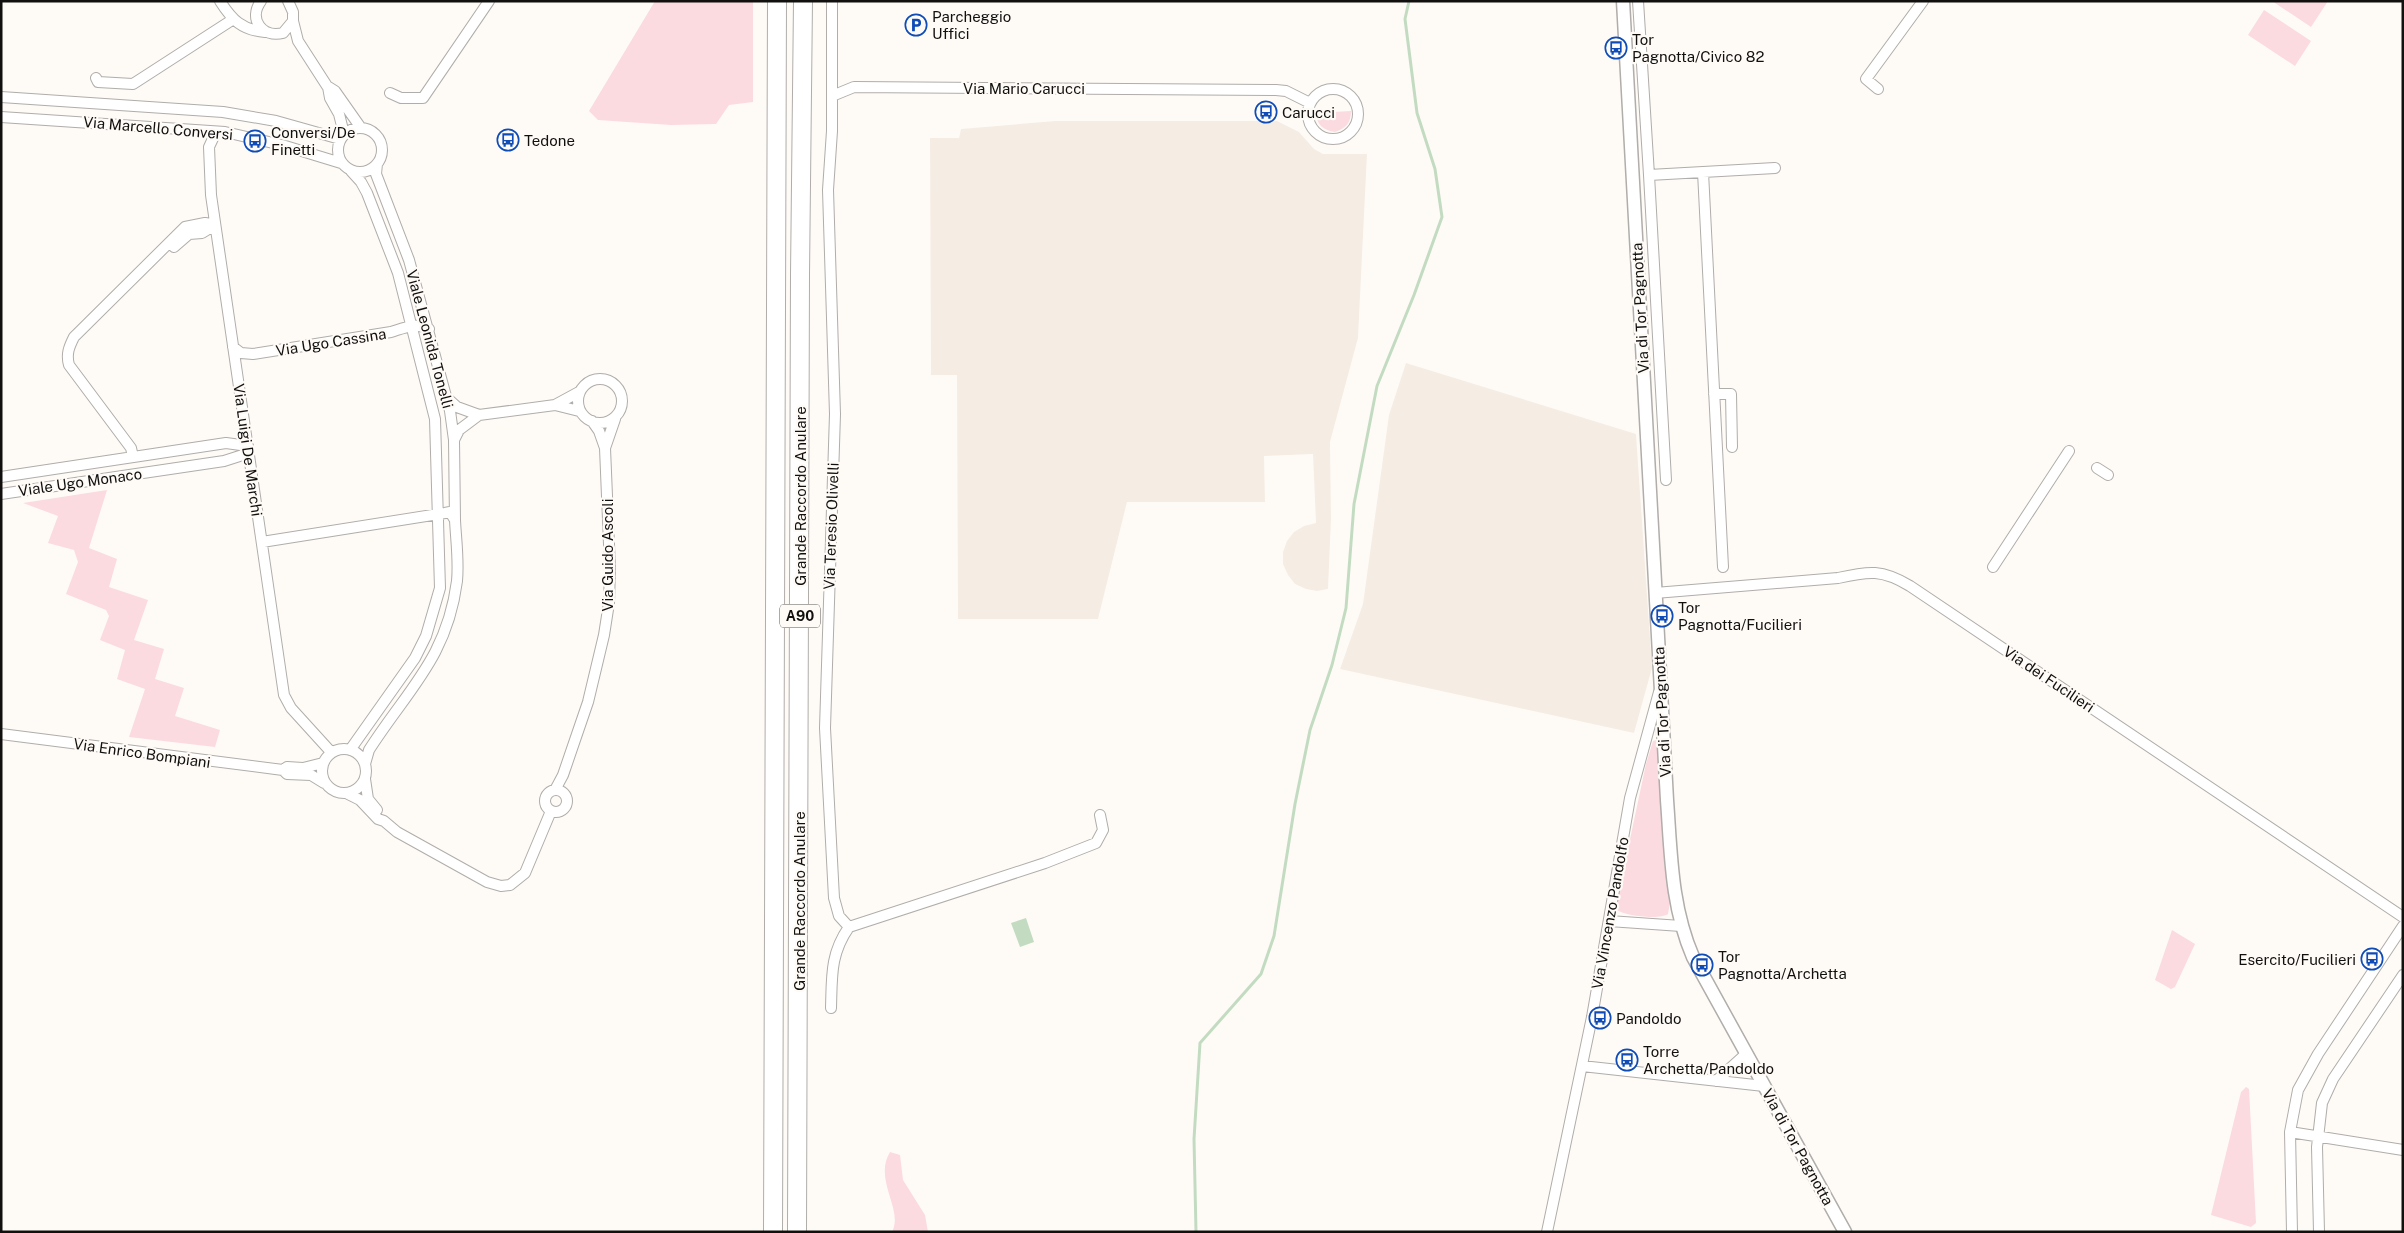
<svg xmlns="http://www.w3.org/2000/svg" width="2404" height="1233" viewBox="0 0 2404 1233" font-family="'Public Sans',sans-serif">
  <style>
    .built { fill: #f5ede4 }
    .green { fill: #fbdae0 }
    .water { fill: #c3dcc1 }
    .lines { fill: none; stroke-linecap: round; stroke-linejoin: round }
    .stream { stroke: #c3dcc1; stroke-width: 3 }
    .minor-casing { stroke: #b0adaa; stroke-width: 12 }
    .tertiary-casing { stroke: #b0adaa; stroke-width: 15 }
    .motorway-casing { stroke: #b0adaa; stroke-width: 20 }
    .minor { stroke: #fff; stroke-width: 10 }
    .tertiary { stroke: #fff; stroke-width: 12 }
    .motorway { stroke: #fff; stroke-width: 18 }
    .labels { text-anchor: middle; dominant-baseline: central; stroke-width: 4.5; stroke-linejoin: round; paint-order: stroke }
    .shield { fill: #fefbf7; stroke: #585655; stroke-width: 1 }
    .shield-label { font-size: 14px; font-weight: bold; fill: #11100f }
    .poi-label { font-size: 15px; fill: #11100f; stroke: #fefbf7; text-anchor: start }
    .street-label { font-size: 15px; fill: #11100f; stroke: #fefbf7 }
  </style>
  <rect width="100%" height="100%" fill="#fefbf7"/>
  <path class="built" d="M1055,121H1277L1299,132L1314,149L1323,154H1367L1358,338L1330,442L1331,519L1328,589L1317,591L1306,589L1295,584L1288,575L1283,564V552L1287,541L1294,532L1304,526L1316,523L1313,454L1264,456L1265,502H1127L1098,619H958L957,375H931L930,138H959L961,129Z
    M1406,363L1636,434L1652,668L1634,733L1340,669L1363,604L1389,415Z"/>
  <path class="green" d="M655,1H753V102L729,105L716,124L671,125L598,120L589,111Z
    M2272,1H2328L2311,27Z
    M2264,10L2311,41L2295,66L2248,35Z
    M1351,111C1351,123 1346,128 1335,132C1324,130 1317,126 1316,113Z
    M107,490L89,548L117,559L109,587L148,600L134,640L164,649L155,679L184,688L175,716L220,730L215,747L129,737L145,689L117,679L125,650L100,640L109,616L106,610L66,594L78,562L74,550L48,543L58,516L23,503Z
    M1656,740L1659,745L1665,870L1670,902L1668,914C1660,920 1623,916 1616,909V905L1646,764L1653,741Z
    M2172,930L2195,944L2175,987L2171,989L2155,980Z
    M2246,1087L2249,1089L2256,1223L2251,1227L2211,1215L2241,1092Z
    M890,1152L900,1155L903,1180L925,1215L928,1232H892C904,1210 873,1180 890,1152Z"/>
  <path class="water" d="M1026,918L1034,942L1020,947L1011,923Z"/>
  <g class="lines">
    <path class="stream" d="M1196,1232L1194,1139L1200,1043L1261,974L1274,936L1295,804L1310,730L1332,665L1346,608L1354,504L1377,386L1414,295L1442,217L1435,169L1417,113L1405,19L1409,1"/>
    <g class="minor-casing">
      <path id="minor" d="M220,1C232,20 242,30 265,32
        M261,1C248,19 262,38 283,33L293,21
        M288,1L293,12V21L298,41L327,86L335,91L361,128
        M1638,1L1649,175L1775,168
        M96,78L98,82L133,84L232,20
        M328,87L330,98L339,114L344,134
        M1308 114a25 25 0 1 1 50 0a25 25 0 1 1-50 0Z
        M1878,89L1866,79L1923,1
        M390,93L401,98H423L489,1
        M832,96L854,87L1276,90L1286,91L1310,103
        M1,97L223,112L276,121L340,139
        M1,117L225,132L282,145L341,163
        M338 150a22 22 0 1 1 44 0a22 22 0 1 1-44 0Z
        M216,132L209,147L211,195L284,695L291,708L331,752
        M377,164L376,174L409,260L450,411L454,440L455,520
        M1703,172L1723,567
        M1649,175L1666,480
        M174,247L189,234L202,233L215,225
        M233,347L241,353L253,354L391,332C404,328 416,322 429,329
        M578 401a22 22 0 1 1 44 0a22 22 0 1 1-44 0Z
        M1714,394H1731L1732,447
        M447,398L457,407L479,415
        M555,405L579,392
        M592,421L599,431L605,448
        M454,440L459,430L479,415L555,405L579,411
        M133,457L131,448L69,365C66,354 69,347 74,337L185,227L205,223L215,225
        M2097,468L2108,475
        M1,477L226,443L248,446
        M1,494L224,461L249,453
        M262,542L445,513L450,512L455,520C456,540 459,561 457,581C447,658 408,689 369,750L365,764
        M1993,567L2069,451
        M1655,593L1838,578C1869,571 1882,569 1910,586L2403,917
        M1,734L283,770L287,774L311,775L324,783
        M322 771a22 22 0 1 1 44 0a22 22 0 1 1-44 0Z
        M350,750L415,658L426,636L440,588L435,419L398,273L367,193L361,182L351,171
        M283,770L287,767L303,768L323,763
        M365,779L368,799L377,810
        M555,790L563,775L588,702L604,635L609,603L610,568L605,448L615,419
        M545 801a11 11 0 1 1 22 0a11 11 0 1 1-22 0Z
        M348,794L360,800L378,819L384,821L397,832L487,882L501,886L510,885L525,873L551,811
        M1609,921L1681,926
        M849,927L1045,863L1096,843L1103,830L1100,815
        M831,1008C832,977 830,954 849,927L839,916L834,898L825,728L835,414L828,190L832,131V1
        M1582,1066L1764,1086
        M1716,1081L1746,1054
        M2290,1132L2403,1150
        M1547,1232L1592,1017L1630,798L1659,692
        M2292,1232L2290,1132L2298,1090L2318,1054L2403,926
        M2319,1232L2317,1147L2322,1103L2333,1079L2403,975"/>
    </g>
    <g class="tertiary-casing">
      <path id="tertiary" d="M1623,1L1667,800C1671,854 1671,906 1693,957L1845,1232"/>
    </g>
    <g class="motorway-casing">
      <path id="motorway" d="M773,1232L777,1
        M797,1232L800,275L803,1"/>
    </g>
    <use href="#minor" class="minor"/>
    <use href="#tertiary" class="tertiary"/>
    <use href="#motorway" class="motorway"/>
  </g>
  <defs>
    <g id="parking-ring" transform="scale(1.125)"><circle r="9.5" fill="#fefbf7" stroke="#0f4cb7" stroke-width="1.5"/><path d="M-3.5-5.5H1a3.5 3.5 0 0 1 0 7H-1V5.5H-3.5ZM-1-3.4V-.6H.8a1.4 1.4 0 0 0 0-2.8Z" fill="#0f4cb7"/></g>
    <g id="bus-ring" transform="scale(1.125)"><circle r="9.5" fill="#fefbf7" stroke="#0f4cb7" stroke-width="1.5"/><path d="M-5-6H5V4H4V6H2V4H-2V6H-4V4H-5ZM-3.5-4V0h7V-4ZM-3.5 1.2v1.5H-2V1.2ZM2 1.2v1.5H3.5V1.2Z" fill="#0f4cb7"/></g>
  </defs>
  <g fill-rule="evenodd">
    <use href="#parking-ring" x="916" y="25"/>
    <use href="#bus-ring" x="1616" y="48"/>
    <use href="#bus-ring" x="1266" y="112"/>
    <use href="#bus-ring" x="508" y="140"/>
    <use href="#bus-ring" x="255" y="141"/>
    <use href="#bus-ring" x="1662" y="616"/>
    <use href="#bus-ring" x="2372" y="959"/>
    <use href="#bus-ring" x="1702" y="965"/>
    <use href="#bus-ring" x="1600" y="1018"/>
    <use href="#bus-ring" x="1627" y="1060"/>
  </g>
  <g class="labels">
    <rect class="shield" x="780" y="604.5" width="40" height="23" rx="4"/>
    <g class="shield-label">
      <text x="800" y="616">A90</text>
    </g>
    <g class="poi-label">
      <text x="932" y="16">Parcheggio<tspan x="932" dy="17">Uffici</tspan></text>
      <text x="1632" y="39">Tor<tspan x="1632" dy="17">Pagnotta/Civico 82</tspan></text>
      <text x="1282" y="112">Carucci</text>
      <text x="271" y="132">Conversi/De<tspan x="271" dy="17">Finetti</tspan></text>
      <text x="524" y="140">Tedone</text>
      <text x="1678" y="607">Tor<tspan x="1678" dy="17">Pagnotta/Fucilieri</tspan></text>
      <text x="1718" y="956">Tor<tspan x="1718" dy="17">Pagnotta/Archetta</tspan></text>
      <text x="2356" y="959" text-anchor="end">Esercito/Fucilieri</text>
      <text x="1616" y="1018">Pandoldo</text>
      <text x="1643" y="1051">Torre<tspan x="1643" dy="17">Archetta/Pandoldo</tspan></text>
    </g>
    <g class="street-label">
      <text x="1024" y="88">Via Mario Carucci</text>
      <text transform="translate(158 128) rotate(5)">Via Marcello Conversi</text>
      <text transform="translate(1640 308) rotate(-93)">Via di Tor Pagnotta</text>
      <text transform="translate(430 339) rotate(75)">Viale Leonida Tonelli</text>
      <text transform="translate(331 342) rotate(-9)">Via Ugo Cassina</text>
      <text transform="translate(248 450) rotate(82)">Via Luigi De Marchi</text>
      <text transform="translate(80 482) rotate(-8)">Viale Ugo Monaco</text>
      <text transform="translate(800 496) rotate(-90)">Grande Raccordo Anulare</text>
      <text transform="translate(831 526) rotate(-88)">Via Teresio Olivelli</text>
      <text transform="translate(607 555) rotate(-90)">Via Guido Ascoli</text>
      <text transform="translate(2049 679) rotate(34)">Via dei Fucilieri</text>
      <text transform="translate(1662 712) rotate(-93)">Via di Tor Pagnotta</text>
      <text transform="translate(142 753) rotate(8)">Via Enrico Bompiani</text>
      <text transform="translate(799 901) rotate(-90)">Grande Raccordo Anulare</text>
      <text transform="translate(1610 913) rotate(-80)">Via Vincenzo Pandolfo</text>
      <text transform="translate(1798 1147) rotate(61)">Via di Tor Pagnotta</text>
    </g>
  </g>
  <rect width="2404" height="1233" fill="none" stroke="#11100f" stroke-width="5"/>
</svg>
